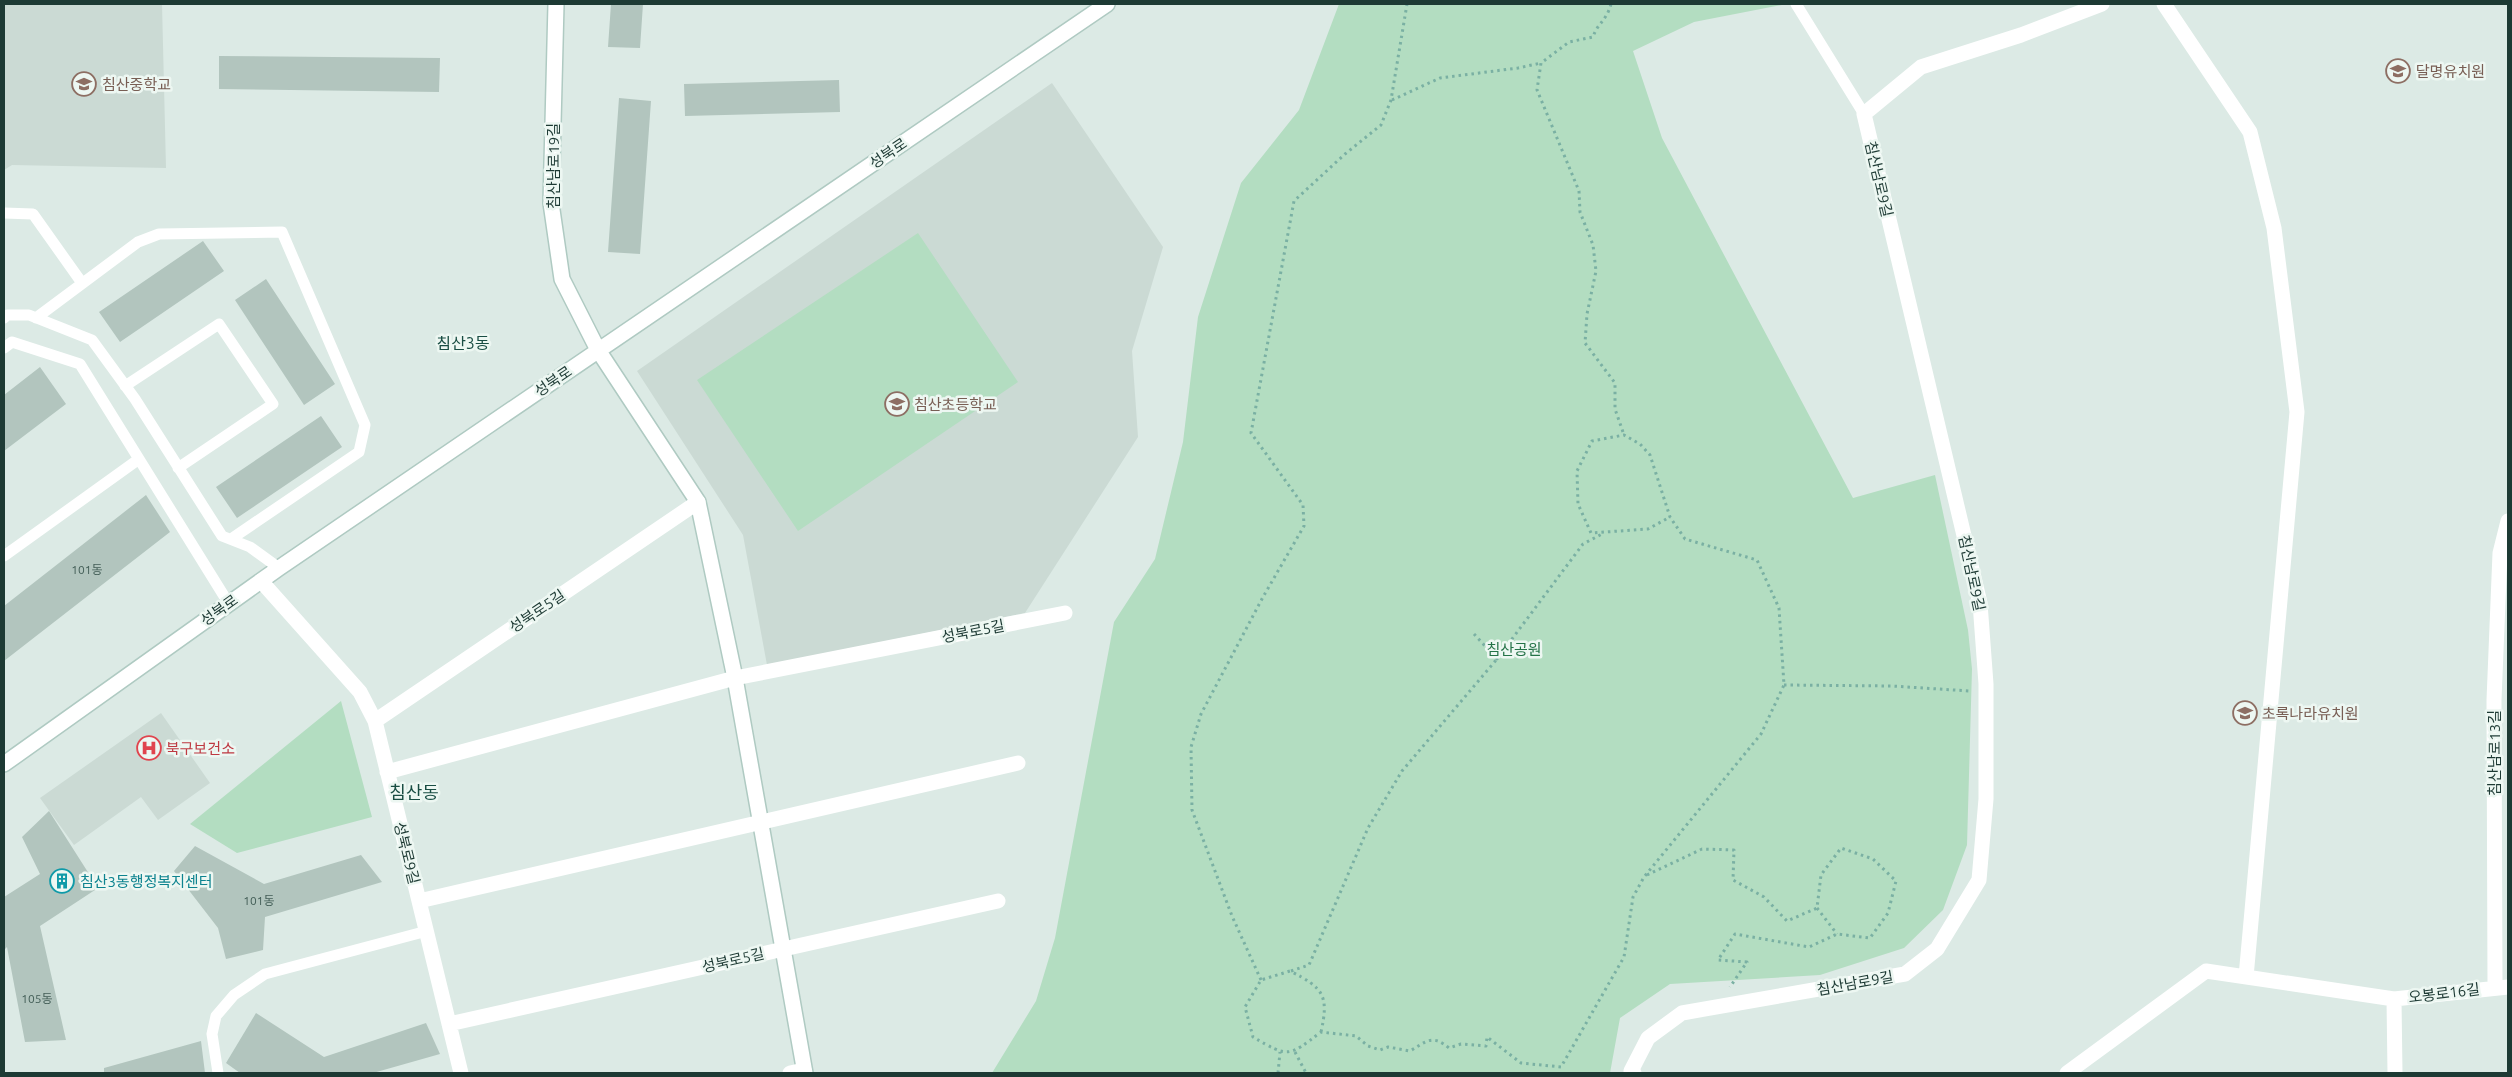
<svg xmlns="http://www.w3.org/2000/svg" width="2512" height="1077" viewBox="0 0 2512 1077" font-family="Ubuntu,'Noto Sans KR',sans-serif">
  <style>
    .built { fill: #cbdad4 }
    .green { fill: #b3ddc1 }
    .building { fill: #b2c5be }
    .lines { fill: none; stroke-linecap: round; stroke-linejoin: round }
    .secondary-casing { stroke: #afcac2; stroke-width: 18 }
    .path { stroke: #7ab0a3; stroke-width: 3; stroke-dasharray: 2.5 4; stroke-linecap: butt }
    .lane { stroke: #fff; stroke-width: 11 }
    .street { stroke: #fff; stroke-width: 15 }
    .secondary { stroke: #fff; stroke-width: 15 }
    .labels { text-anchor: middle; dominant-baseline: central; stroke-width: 5; stroke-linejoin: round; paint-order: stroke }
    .number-label { font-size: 12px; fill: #425d56 }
    .education-label { font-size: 15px; fill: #785e54; stroke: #edf7f2; text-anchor: start }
    .street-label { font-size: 15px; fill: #1d3a34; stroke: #edf7f2 }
    .park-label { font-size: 15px; fill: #257348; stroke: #edf7f2 }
    .health-label { font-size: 15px; fill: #be3a42; stroke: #edf7f2; text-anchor: start }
    .culture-label { font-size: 15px; fill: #0d838f; stroke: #edf7f2; text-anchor: start }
    .neighbourhood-label { font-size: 16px; fill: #194d43; stroke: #edf7f2 }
    .quarter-label { font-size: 18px; fill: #194d43; stroke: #edf7f2 }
  </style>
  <rect width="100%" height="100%" fill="#dceae5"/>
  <path class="built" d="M4,4H162L166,168L12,165L4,170Z
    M1052,83L1163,247L1132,351L1138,437L1025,613L767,665L743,535L637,371Z
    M161,713L210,783L158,820L141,797L74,845L40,798Z"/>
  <path class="green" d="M1339,4H1787L1694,22L1633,51L1662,138L1853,498L1935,475L1968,630L1972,669L1967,845L1943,910L1904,948L1820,975L1670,984L1620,1018L1610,1073H992L1036,1001L1055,938L1114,622L1155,559L1183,442L1198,317L1241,183L1299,110Z
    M918,233L1018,382L798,531L697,380Z
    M341,701L372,817L237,853L190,824Z"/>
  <path class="building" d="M611,4H643L640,48L608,47Z
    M219,56L440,58L439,92L219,89Z
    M839,80L840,112L685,116L684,84Z
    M619,98L651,101L640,254L608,252Z
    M203,241L224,271L120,342L99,312Z
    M266,279L335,384L304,405L235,300Z
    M40,367L66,404L4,451V395Z
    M321,416L342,447L237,518L216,487Z
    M146,495L170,532L4,661V606Z
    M49,811L98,888L40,926L66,1040L25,1042L7,947L4,950V897L40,874L22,837Z
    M195,846L264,884L361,855L382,882L265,917L263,950L226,959L218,928L174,871Z
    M256,1013L324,1057L426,1023L440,1054L373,1073H240L226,1063Z
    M201,1041L205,1073H104V1068Z"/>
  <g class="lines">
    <g class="secondary-casing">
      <path id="secondary" d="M556,4L551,203L562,279L598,350L698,502L735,678L805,1073
        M4,764L279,568L1107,4"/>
    </g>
    <path class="path" d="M1611,4C1606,22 1598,22 1593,37L1569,42L1541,63L1537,90L1579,191L1580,212L1593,245L1596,271L1587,314L1585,343L1615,383V409L1624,435
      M1392,100L1440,78L1518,68L1541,63
      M1474,634L1497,659L1583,544L1602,534
      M1784,685L1892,686L1970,691
      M1647,875L1702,849L1734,850L1733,880L1764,897L1787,921L1817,908L1821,875L1841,848L1873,859L1896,881L1888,913L1870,938L1837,934L1809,947L1735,934L1718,960L1747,962L1730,987
      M1817,908L1837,934
      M1291,971L1309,965L1368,828L1402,771L1497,659
      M1261,980L1232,916L1192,810L1191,747L1201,714L1263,597L1304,526L1303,505L1251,433L1294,201L1345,154L1381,125L1391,100L1407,4
      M1321,1032C1329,996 1324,988 1290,971L1261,980L1245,1007L1253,1037C1289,1058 1288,1057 1321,1032L1356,1036L1368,1046L1380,1050L1388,1047L1410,1051C1427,1041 1432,1034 1449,1048L1461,1044L1486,1046L1487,1037L1521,1063L1561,1067L1624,957L1633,897L1644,877L1761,734L1784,685L1779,608L1757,560L1685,539L1670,517L1650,455L1640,444L1624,435L1592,441L1577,471L1578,504L1591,533L1648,529L1670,517
      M1295,1052L1306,1073
      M1278,1073L1280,1052"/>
    <path class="lane" d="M1796,4L1864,114
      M4,213L33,214L82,283
      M4,318L7,315H29L92,340L135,399L222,536L250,547L279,568
      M36,318L138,242L159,234L282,232L365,425L359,452L231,539
      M4,348L12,342L80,364L229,604
      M125,386L219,324L273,404L178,468
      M4,556L139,459
      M218,1073L212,1034L216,1016L234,995L265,974L427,931"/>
    <path class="street" d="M2164,4L2250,132L2274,228L2297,412L2246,977
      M261,581L360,692L375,721L461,1073
      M375,721L698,502
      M387,772L735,678L1065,613
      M419,901L1018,763
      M2495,986L2494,700L2500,553L2508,521
      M2394,999L2395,1073
      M449,1024L998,901
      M790,1073L804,1070
      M1634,1073L1631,1071L1648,1038L1682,1013L1905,974L1937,949L1979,880L1986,799V684L1980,603L1864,114L1921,67L2021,35L2102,4
      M2067,1073L2206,971L2394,999L2508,987"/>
    <use href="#secondary" class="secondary"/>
  </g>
  <defs>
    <g id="school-ring" transform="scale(1.25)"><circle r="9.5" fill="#edf7f2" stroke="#8d6e63" stroke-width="1.5"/><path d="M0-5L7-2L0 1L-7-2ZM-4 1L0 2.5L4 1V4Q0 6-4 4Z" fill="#8d6e63"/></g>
    <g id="hospital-ring" transform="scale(1.25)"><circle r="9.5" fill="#edf7f2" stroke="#e0444e" stroke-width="1.5"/><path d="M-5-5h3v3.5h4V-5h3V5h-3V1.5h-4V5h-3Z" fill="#e0444e"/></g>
    <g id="building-ring" transform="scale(1.25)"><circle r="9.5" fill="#edf7f2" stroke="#0f9aa8" stroke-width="1.5"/><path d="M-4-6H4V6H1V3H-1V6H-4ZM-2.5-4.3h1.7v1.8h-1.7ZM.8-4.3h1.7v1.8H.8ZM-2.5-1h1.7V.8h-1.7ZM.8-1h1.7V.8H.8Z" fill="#0f9aa8"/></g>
  </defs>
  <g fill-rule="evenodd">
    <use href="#school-ring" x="2398" y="71"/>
    <use href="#school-ring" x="84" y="84"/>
    <use href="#school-ring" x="897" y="404"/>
    <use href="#school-ring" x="2245" y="713"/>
    <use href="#hospital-ring" x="149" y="748"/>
    <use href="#building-ring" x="62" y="881"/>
  </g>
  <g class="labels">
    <g class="number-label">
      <text x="87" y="569">101동</text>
      <text x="259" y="900">101동</text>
      <text x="37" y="998">105동</text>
    </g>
    <g class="education-label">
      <text x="2416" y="71">달명유치원</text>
      <text x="102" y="84">침산중학교</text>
      <text x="914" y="404">침산초등학교</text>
      <text x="2262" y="713">초록나라유치원</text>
    </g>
    <g class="street-label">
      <text transform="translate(888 153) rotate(-34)">성북로</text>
      <text transform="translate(553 166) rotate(-90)">침산남로19길</text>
      <text transform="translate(1879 179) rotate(77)">침산남로9길</text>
      <text transform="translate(553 381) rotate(-34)">성북로</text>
      <text transform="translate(1972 573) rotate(78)">침산남로9길</text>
      <text transform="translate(219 610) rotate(-35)">성북로</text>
      <text transform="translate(537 611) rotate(-34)">성북로5길</text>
      <text transform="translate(973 631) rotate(-11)">성북로5길</text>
      <text transform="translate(2494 753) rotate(-90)">침산남로13길</text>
      <text transform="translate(407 853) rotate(76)">성북로9길</text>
      <text transform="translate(733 960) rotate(-13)">성북로5길</text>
      <text transform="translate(1855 983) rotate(-10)">침산남로9길</text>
      <text transform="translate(2444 993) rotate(-7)">오봉로16길</text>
    </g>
    <g class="park-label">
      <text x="1514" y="649">침산공원</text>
    </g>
    <g class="health-label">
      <text x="166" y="748">북구보건소</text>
    </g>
    <g class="culture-label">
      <text x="80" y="881">침산3동행정복지센터</text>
    </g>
    <g class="neighbourhood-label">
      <text x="463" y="343">침산3동</text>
    </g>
    <g class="quarter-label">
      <text x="414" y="792">침산동</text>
    </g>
  </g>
  <rect width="2512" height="1077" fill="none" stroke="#1d3a34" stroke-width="10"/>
</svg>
